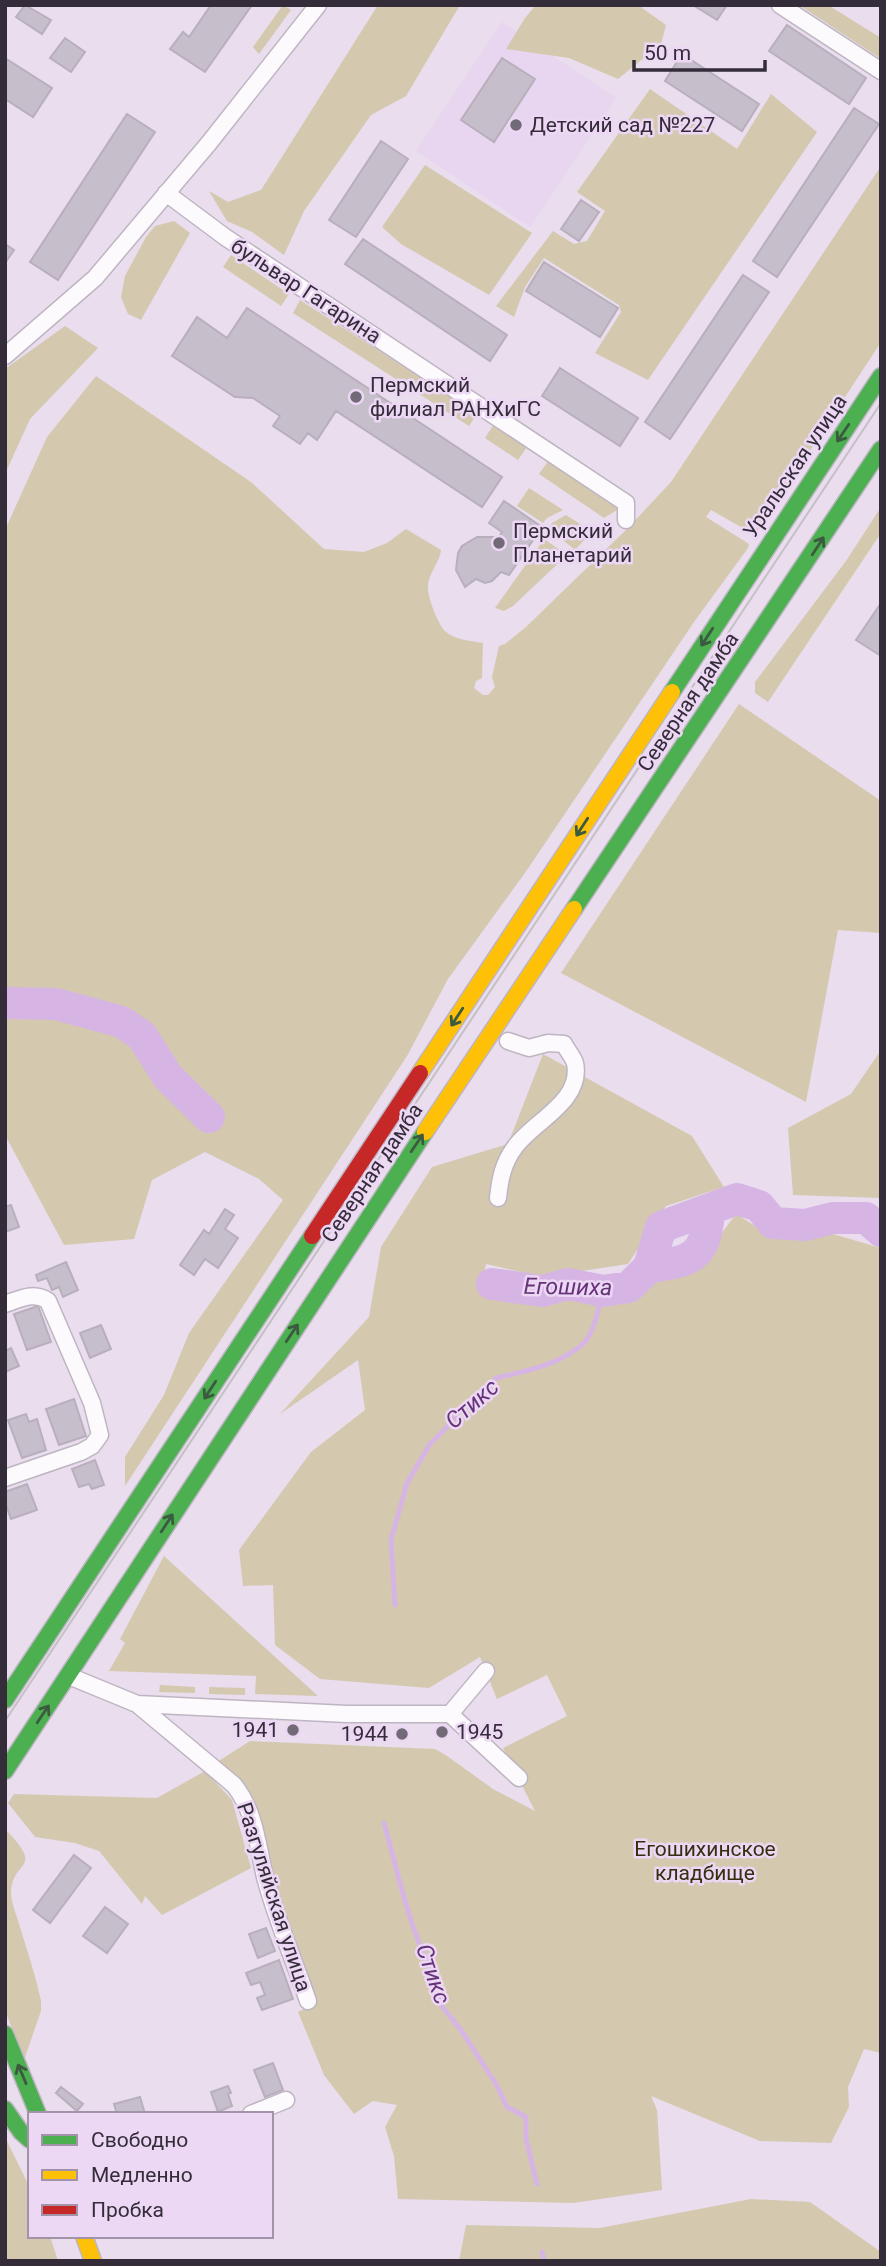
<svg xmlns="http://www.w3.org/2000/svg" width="886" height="2266" viewBox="0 0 886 2266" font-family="Roboto,sans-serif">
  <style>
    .built { fill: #e8d5f0 }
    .green { fill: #d4c9af }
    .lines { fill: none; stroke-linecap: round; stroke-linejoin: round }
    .stream { stroke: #d6b5e4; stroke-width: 5 }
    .river { stroke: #d6b5e4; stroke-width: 32 }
    .building { fill: #c7becb; stroke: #b9afbc; stroke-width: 2 }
    .street-casing { stroke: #beb5c2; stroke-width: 19 }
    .fast-casing { stroke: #beb5c2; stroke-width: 19 }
    .slow-casing { stroke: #beb5c2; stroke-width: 19 }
    .jam-casing { stroke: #beb5c2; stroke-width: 19 }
    .street { stroke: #fcfafc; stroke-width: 16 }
    .fast { stroke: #4caf50; stroke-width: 16 }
    .slow { stroke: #ffc107; stroke-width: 16 }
    .jam { stroke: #c62828; stroke-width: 16 }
    .tram { stroke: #c4c0c5; stroke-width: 2 }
    .oneway { stroke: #3c5a40 }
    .poi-dot { fill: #736a78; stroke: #ecd7f4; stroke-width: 2.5 }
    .labels { text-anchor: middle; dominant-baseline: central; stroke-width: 5; stroke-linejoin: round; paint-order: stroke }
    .poi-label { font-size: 21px; fill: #342c38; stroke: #ecd7f4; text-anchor: start }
    .street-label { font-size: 21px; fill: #342c38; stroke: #ecd7f4 }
    .park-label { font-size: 21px; fill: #342f0e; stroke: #ecd7f4 }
    .water-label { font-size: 23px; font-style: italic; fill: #663379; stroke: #ecd7f4 }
  </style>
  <rect width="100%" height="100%" fill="#e9ddee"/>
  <path class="built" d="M502,22L616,98L530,227L416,151Z"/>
  <path class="green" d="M283,5L291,10L259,54L253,47Z
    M378,5H460L406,96L371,115L304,211L284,255L252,232L227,221L209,191L228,202L261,190Z
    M536,5H638L666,25L661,44L618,79L569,58L506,49L525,18Z
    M799,5H828L881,38V59Z
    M650,89L737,149L771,94L817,132L648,380L595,353L621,312L619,305L544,258L525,287L514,317L496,306L553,231L574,244L587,241L605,211L577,192Z
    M425,165L532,233L489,295L401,244L382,227Z
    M881,166V342L755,535L711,510L706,517L749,544L748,548L694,622L527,870L448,979L407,1056L125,1486V1457L164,1395L189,1333L283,1200L259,1179L205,1152L152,1180L134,1239L64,1245L5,1135V530L47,437L96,376L251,482L324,549L364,552L387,543L406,529L441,550C440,562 428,574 428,586C427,596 438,625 446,632C455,640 472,641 483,643L482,678L476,681L474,688L483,695H488L495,687L492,677L499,646L505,644L526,627L628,528L671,482Z
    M174,221L190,233L141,320L128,314L121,297L125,276L146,237L155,226Z
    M231,255L289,294L281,306L223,267Z
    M300,300L477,414L469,426L293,313Z
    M65,326L98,348L30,419L5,474V369Z
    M494,424L527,447L518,460L485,438Z
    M549,460L620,508L604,518L539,474Z
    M529,488L563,510L547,518L543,523L517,506Z
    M881,507V533L768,702L755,693V682L846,561Z
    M566,515L588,529L587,537L575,550L548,528L552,523Z
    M544,539L567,555L513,606L504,611L495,608Z
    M739,704L881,801V933L838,930L806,1102L561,973Z
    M881,1050V1198L793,1195L788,1128L851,1094Z
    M543,1054L692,1136L724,1187L666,1206L628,1264L542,1277L486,1264L480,1291L527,1301L605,1300L634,1293L663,1273L687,1268L709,1250L736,1214L776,1239L819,1230L881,1248V2053L864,2049L848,2087L849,2107L831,2143L760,2141L651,2096L657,2110L662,2190L573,2203L398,2199L394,2156L385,2127L397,2105L373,2101L354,2114L324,2075L298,2012L314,2004L277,1899L254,1808L214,1764L250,1741L435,1749L447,1756L493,1789L535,1811L503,1748L567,1716L547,1675L497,1699L480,1657L429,1688L320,1679L275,1645L273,1585L243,1586L239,1550L311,1452L365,1410L358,1360L280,1414L369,1317L381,1247L432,1167L508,1144Z
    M164,1556L318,1696L255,1694L256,1676L109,1671L125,1643L120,1639Z
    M160,1685L195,1687V1693L159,1692Z
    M209,1687L245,1688V1695L209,1694Z
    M205,1771L232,1800L251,1868L162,1915L145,1896L142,1904L99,1851L75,1843L35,1837L8,1803L14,1794L157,1798Z
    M5,1829C47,1872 11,1857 11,1895C12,1905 17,1916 20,1927C27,1951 36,1976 41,2001V2011L24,2060L5,2010Z
    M5,2137L30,2188V2236H50L58,2261H5Z
    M751,2199L810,2202L881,2252V2261H459L466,2225L600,2228Z"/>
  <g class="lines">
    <path class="stream" d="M395,1605L391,1540L407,1483L430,1444L452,1422L459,1409L481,1399L496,1378C526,1371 560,1365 584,1343C593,1334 600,1305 603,1291
      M384,1823C397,1868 413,1949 441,1984L439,2003L461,2030L496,2084L507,2107L526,2117V2139L537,2184
      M542,2252L544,2261"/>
    <path class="river" d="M5,1003L56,1004L122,1022L142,1036L168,1077L209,1117
      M649,1267C692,1262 706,1257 709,1211
      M492,1284L542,1291L568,1284L603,1291L629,1287L649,1267L661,1227L737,1199L759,1206L773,1223L805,1225L833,1218H866L881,1231"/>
  </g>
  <path class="building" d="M25,5L51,20L42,34L16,17Z
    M211,5H252L205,72L170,49L183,32L189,37Z
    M693,5H727L717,20Z
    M787,25L866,78L849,104L769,51Z
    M65,38L85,52L71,72L50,58Z
    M682,54L759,104L742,131L665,81Z
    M5,58L52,88L33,117L5,99Z
    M502,58L535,79L494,142L461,120Z
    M854,108L879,124L777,277L753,261Z
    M127,114L155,132L58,280L30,262Z
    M381,141L408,159L356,237L329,220Z
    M581,200L599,212L579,241L561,229Z
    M363,239L507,335L490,361L345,264Z
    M5,244L14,250L5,263Z
    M544,262L618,308L600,337L526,291Z
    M743,275L769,292L670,439L645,422Z
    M247,308L502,477L482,507L336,411L317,440L308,433L300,444L273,426L280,416L253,398L235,397L172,356L197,317L227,338Z
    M560,368L638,418L620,446L542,396Z
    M504,501L542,527L509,575L501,572L492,581L485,583L476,579L465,587L456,570L458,553L462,546L477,537H499L502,532L489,523Z
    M879,606L881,607V656L856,640Z
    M11,1205L19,1227L5,1232V1207Z
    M225,1209L234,1215L225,1229L238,1238L218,1268L205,1259L194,1275L180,1265L204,1230L209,1234Z
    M66,1262L78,1290L63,1297L59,1287L52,1290L47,1278L38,1281L36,1275Z
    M38,1306L51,1342L27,1350L14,1314Z
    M101,1325L111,1349L90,1358L80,1333Z
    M11,1348L19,1366L5,1372V1351Z
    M74,1399L86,1436L59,1445L46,1409Z
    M26,1414L29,1422L37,1419L46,1450L22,1458L8,1420Z
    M95,1460L104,1485L92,1489L89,1484L79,1487L72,1469Z
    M27,1484L37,1510L11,1519L5,1502V1492Z
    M74,1855L91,1868L50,1923L33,1910Z
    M105,1907L128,1924L107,1953L83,1936Z
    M266,1928L275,1951L258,1958L249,1934Z
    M279,1960L293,1999L262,2010L257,1998L265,1995L260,1982L251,1985L246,1973Z
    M273,2063L283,2090L265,2097L254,2070Z
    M228,2086L231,2093L228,2094L232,2106L218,2112L211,2092Z
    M61,2087L83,2104L77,2111L56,2093Z
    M140,2097L145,2114H117L114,2104Z"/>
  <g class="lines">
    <g class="street-casing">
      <path id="street" d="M780,5L881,71
        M166,193L225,237L626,503V520
        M5,356L95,278L209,143L318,5
        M498,1198C500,1179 503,1163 515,1147C534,1121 583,1101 575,1063C573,1057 567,1050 564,1044L548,1043L529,1048L508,1041
        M5,1304C20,1299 34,1291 48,1301L92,1403L100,1435L92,1446L81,1452L5,1478
        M486,1671L450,1714L519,1778
        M69,1676L137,1704L234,1785C256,1813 257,1844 265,1877C276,1919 294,1960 308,2001
        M137,1704L347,1714H450
        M251,2114L286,2100"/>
    </g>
    <g class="fast-casing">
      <path id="fast" d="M672,692L881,376
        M574,909L881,449
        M5,1700L312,1236
        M5,1771L425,1132
        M5,2034L38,2114
        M5,2109L21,2132L30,2140"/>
    </g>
    <g class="slow-casing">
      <path id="slow" d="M420,1073L672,692
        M425,1132L574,909
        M84,2236L93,2261"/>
    </g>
    <g class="jam-casing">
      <path id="jam" d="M312,1236L420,1073"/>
    </g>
    <use href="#street" class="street"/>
    <use href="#fast" class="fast"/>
    <use href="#slow" class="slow"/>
    <use href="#jam" class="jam"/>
    <path class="tram" d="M5,1721L881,403"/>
  </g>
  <defs><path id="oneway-shaft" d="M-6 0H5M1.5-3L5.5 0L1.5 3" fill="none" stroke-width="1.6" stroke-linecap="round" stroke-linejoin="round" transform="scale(1.75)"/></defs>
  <g class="oneway">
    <use href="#oneway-shaft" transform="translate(843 433) rotate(124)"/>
    <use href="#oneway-shaft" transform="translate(818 546) rotate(-57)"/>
    <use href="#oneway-shaft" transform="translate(707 637) rotate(123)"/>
    <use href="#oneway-shaft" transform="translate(582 827) rotate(123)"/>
    <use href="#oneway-shaft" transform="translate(457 1017) rotate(123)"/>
    <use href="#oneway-shaft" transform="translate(417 1143) rotate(-56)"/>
    <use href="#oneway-shaft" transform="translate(292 1333) rotate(-56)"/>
    <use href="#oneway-shaft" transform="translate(210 1390) rotate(123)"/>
    <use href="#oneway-shaft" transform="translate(167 1523) rotate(-57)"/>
    <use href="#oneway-shaft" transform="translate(43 1714) rotate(-56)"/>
    <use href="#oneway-shaft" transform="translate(22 2074) rotate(-113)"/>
  </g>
  <g class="poi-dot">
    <circle cx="516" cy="125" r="7"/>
    <circle cx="356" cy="397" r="7"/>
    <circle cx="499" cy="543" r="7"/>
    <circle cx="293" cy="1730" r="7"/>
    <circle cx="442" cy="1732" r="7"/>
    <circle cx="402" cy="1734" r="7"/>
  </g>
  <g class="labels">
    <g class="poi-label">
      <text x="530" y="125">Детский сад №227</text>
      <text x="370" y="385">Пермский<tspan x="370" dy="24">филиал РАНХиГС</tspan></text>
      <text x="513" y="531">Пермский<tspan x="513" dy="24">Планетарий</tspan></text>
      <text x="279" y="1730" text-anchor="end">1941</text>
      <text x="456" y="1732">1945</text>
      <text x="388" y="1734" text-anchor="end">1944</text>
    </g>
    <g class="street-label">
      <text transform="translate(306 291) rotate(33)">бульвар Гагарина</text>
      <text transform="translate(795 466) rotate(-56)">Уральская улица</text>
      <text transform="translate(688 702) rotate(-56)">Северная дамба</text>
      <text transform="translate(372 1173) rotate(-56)">Северная дамба</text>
      <text transform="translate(274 1897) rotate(72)">Разгуляйская улица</text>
    </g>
    <g class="park-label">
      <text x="705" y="1849">Егошихинское<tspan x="705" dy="24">кладбище</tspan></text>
    </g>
    <g class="water-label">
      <text transform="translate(568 1287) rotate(1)">Егошиха</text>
      <text transform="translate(472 1404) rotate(-41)">Стикс</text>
      <text transform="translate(433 1974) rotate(71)">Стикс</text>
    </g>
  </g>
  <rect width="886" height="2266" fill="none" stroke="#342c38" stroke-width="14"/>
  <rect x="28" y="2112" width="245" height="126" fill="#ecd7f4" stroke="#a293a9" stroke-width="2"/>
  <rect x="42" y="2135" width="35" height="10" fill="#4caf50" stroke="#a293a9" stroke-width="2"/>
  <text x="91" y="2147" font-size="21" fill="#342c38">Свободно</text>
  <rect x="42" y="2170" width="35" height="10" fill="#ffc107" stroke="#a293a9" stroke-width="2"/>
  <text x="91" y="2182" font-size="21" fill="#342c38">Медленно</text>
  <rect x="42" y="2205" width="35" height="10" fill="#c62828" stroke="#a293a9" stroke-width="2"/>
  <text x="91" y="2217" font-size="21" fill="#342c38">Пробка</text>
  <path d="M634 60v10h131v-10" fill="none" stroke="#342c38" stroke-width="3.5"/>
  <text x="644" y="60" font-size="21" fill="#342c38" stroke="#ecd7f4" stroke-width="5" paint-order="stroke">50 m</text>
</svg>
